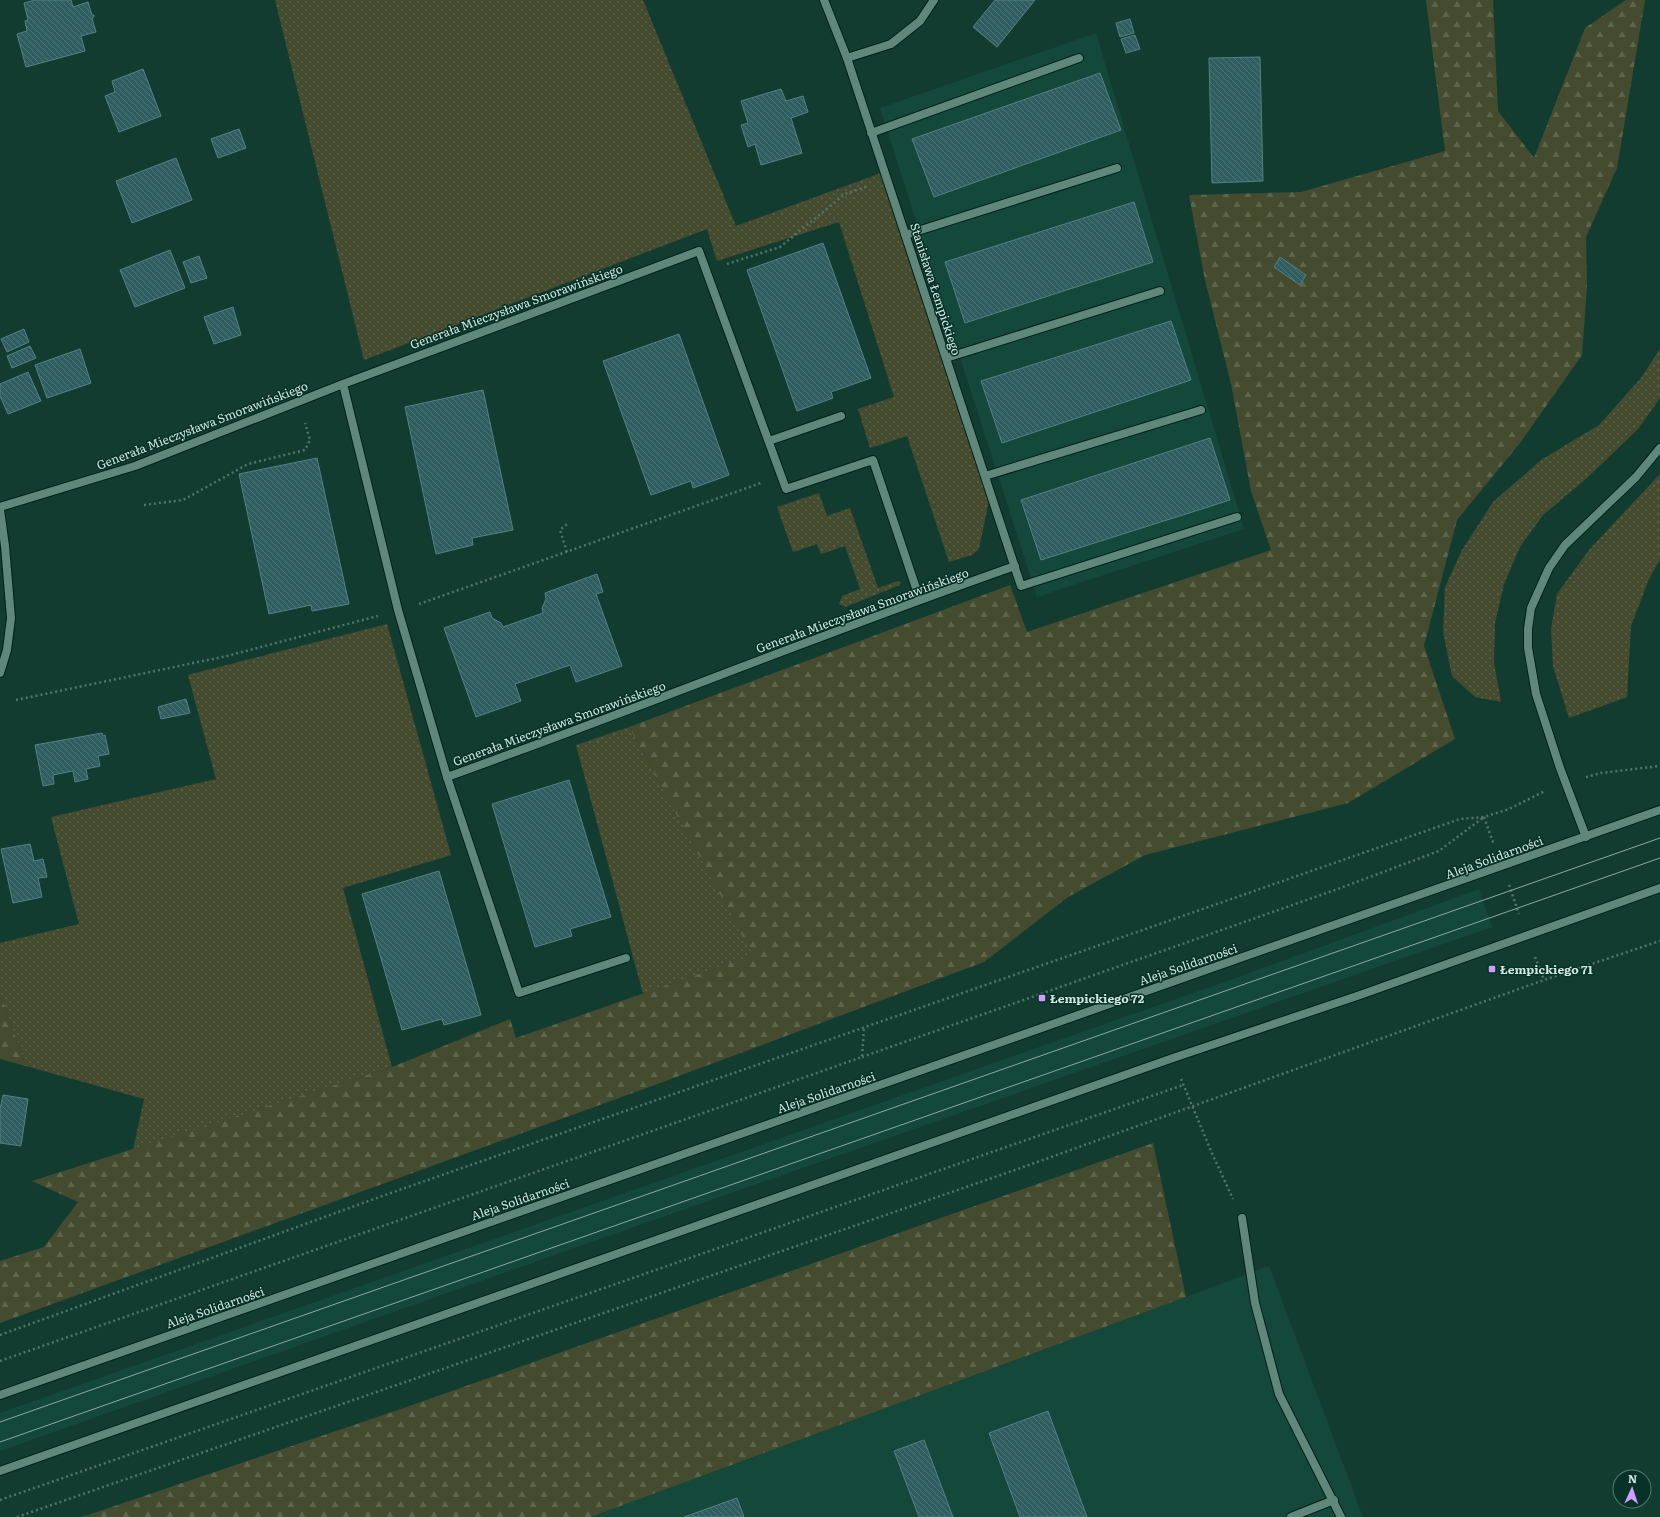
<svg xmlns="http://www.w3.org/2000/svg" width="1660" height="1517" viewBox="0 0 1660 1517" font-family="Literata,serif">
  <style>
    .built { fill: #13483b }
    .grass { fill: url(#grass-dots) }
    .forest { fill: url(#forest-firs) }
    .building { fill: url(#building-back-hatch); stroke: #548183 }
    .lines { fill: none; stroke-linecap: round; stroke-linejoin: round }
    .service-casing { stroke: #02211a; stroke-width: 10 }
    .minor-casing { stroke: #02211a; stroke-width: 10 }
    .tertiary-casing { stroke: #02211a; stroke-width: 10 }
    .path { stroke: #52756b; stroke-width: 2.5; stroke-dasharray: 2 3; stroke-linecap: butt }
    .service { stroke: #5f887b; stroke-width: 8 }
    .minor { stroke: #5f887b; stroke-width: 8 }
    .tertiary { stroke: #5f887b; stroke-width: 8 }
    .tram { stroke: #8ca9a0; stroke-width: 1 }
    .poi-dot { fill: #d09dff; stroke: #063227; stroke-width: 1.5 }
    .labels { text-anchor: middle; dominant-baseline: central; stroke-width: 3; stroke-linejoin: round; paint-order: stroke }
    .street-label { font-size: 12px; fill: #d0e6de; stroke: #063227 }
    .poi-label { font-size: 12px; font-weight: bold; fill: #d0e6de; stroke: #063227; text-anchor: start }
  </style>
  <defs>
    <pattern id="grass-dots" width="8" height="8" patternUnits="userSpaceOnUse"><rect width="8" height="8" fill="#444b2f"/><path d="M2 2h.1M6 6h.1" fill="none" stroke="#5e654d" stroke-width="1.8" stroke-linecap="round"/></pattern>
    <pattern id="forest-firs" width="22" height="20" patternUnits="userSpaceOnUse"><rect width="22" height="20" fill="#444b2f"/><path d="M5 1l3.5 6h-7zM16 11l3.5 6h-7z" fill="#5e654d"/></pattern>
    <pattern id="building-back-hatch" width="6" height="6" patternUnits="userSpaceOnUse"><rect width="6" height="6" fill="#305d60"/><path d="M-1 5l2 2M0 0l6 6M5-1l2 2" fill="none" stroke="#4d7476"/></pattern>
  </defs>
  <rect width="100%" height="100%" fill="#133c31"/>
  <path class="built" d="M1096,33L1244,529L1037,597L880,108Z
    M1479,889L1492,927L648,1222L0,1451V1413L1247,974Z
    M1269,1266L1363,1517H591L1186,1297Z"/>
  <path class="grass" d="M275,0H643L736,226L881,173L989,500L979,549L972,555L949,562L907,436L870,448L858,409L894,397L839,222L717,261L707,229L364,360Z
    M1660,349V398L1638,429L1587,478L1543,515L1520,547L1504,584L1495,623L1494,663L1501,702L1475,697L1452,676L1443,632L1445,587L1462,550L1493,502L1541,460L1599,425L1641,378Z
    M1660,474V559L1649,579L1631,626L1627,697L1569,718L1553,666L1551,629L1557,594L1589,550Z
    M819,493L827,516L850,508L878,588L898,581L901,582L900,585L845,607L839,604L842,596L860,589L845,546L821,554L817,544L793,552L777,507Z
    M387,624L451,855L343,888L392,1067L133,1150L144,1099L26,1066L0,993V943L79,924L51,817L216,779L188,675Z
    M629,727L754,955L643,994L576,745Z"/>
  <path class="forest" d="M1426,0H1493L1498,111L1534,158L1585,28L1626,0H1645L1617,168L1586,237L1587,286L1582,355L1520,443L1457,520L1424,646L1455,739L1348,803L1145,855L1068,897L984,962L652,1086L0,1323V1261L44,1247L78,1202L32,1181L392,1067L510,1019L516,1038L753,955L629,727L1010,585L1027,632L1271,550L1251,491L1231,384L1205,280L1189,195L1301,192L1445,151Z
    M0,993L26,1066L0,1059Z
    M1153,1143L1186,1297L591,1517H82L398,1410Z"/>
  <path class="building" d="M35,0H71L73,7L88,2L92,15H94V17L92,18L96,32L81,36L85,51L26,67L17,34L27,31L25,21L28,20L24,3Z
    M995,0H1035L997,47L973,27Z
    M1130,19L1134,33L1120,37L1116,23Z
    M1135,35L1140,49L1126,53L1121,39Z
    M1260,57L1263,181L1212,183L1209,58Z
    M143,69L161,116L119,132L105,96L115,92L112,81Z
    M1100,73L1121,130L934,197L912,139Z
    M781,89L786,101L803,96L808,112L791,118L802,153L761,165L755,144L748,147L741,125L748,123L741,101Z
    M239,129L246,148L218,158L211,139Z
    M176,158L192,200L132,223L116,181Z
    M1134,202L1153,262L965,323L945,262Z
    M823,243L871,378L831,392L833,398L797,411L747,270Z
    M170,250L185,288L135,307L120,270Z
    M199,256L207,278L191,283L183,262Z
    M1280,257L1306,275L1300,285L1274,267Z
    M233,307L241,335L214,344L204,317Z
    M1171,321L1191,380L1002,443L981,381Z
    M24,329L29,342L7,352L1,339Z
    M679,334L729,475L693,488L691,481L651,495L603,361Z
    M30,346L36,358L12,368L7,356Z
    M80,349L91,383L47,398L35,365Z
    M28,372L41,401L8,414L0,396V384Z
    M483,390L513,530L472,538L473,545L436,554L405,407Z
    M1210,438L1230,500L1041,560L1021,500Z
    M317,458L349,604L312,611L311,605L269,614L239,474Z
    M597,574L603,592L596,594L622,666L576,682L570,665L515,684L521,701L476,717L444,628L490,612L492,618L501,623L503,627L543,613L542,608L546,599L545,593Z
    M186,699L190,713L161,719L158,707Z
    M102,733L103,736L105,735L109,754L98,756L100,766L86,769L88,779L75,782L73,771L53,775L54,784L43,786L35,745Z
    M569,780L611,917L570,929L572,936L535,947L492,804Z
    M30,844L34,861L43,859L47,877L38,878L42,897L13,903L1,849Z
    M439,871L481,1015L444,1025L442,1019L402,1030L362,894Z
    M3,1095L28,1099L21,1146L0,1143V1109Z
    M1048,1411L1087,1517H1020L989,1433Z
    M924,1440L953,1517H919L894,1451Z
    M737,1498L744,1517H684Z"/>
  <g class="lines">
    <g class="service-casing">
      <path id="service" d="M847,58L1021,586L1237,517
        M871,133L1079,58
        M905,235L1117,168
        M699,251L786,489L873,460L920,600
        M946,358L1160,291
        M769,441L841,416
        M985,476L1201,410
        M447,777L519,993L626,958
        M1242,1218L1255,1303L1279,1394L1341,1517"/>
    </g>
    <g class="minor-casing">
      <path id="minor" d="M824,0L847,58L891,44L920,21L934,0
        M343,384L398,610L447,777C637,709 824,633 1015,566
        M0,507L135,466L343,384L699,251
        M0,510L5,546L11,618L7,650L0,673
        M1586,837L1560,768L1536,694L1528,648V629L1531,608L1549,568L1565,545L1636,477L1660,448
        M1291,1517L1334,1500"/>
    </g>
    <g class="tertiary-casing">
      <path id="tertiary" d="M0,1395L1660,810
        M0,1471L1173,1058L1360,995L1660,888"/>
    </g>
    <path class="path" d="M727,264L780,247L845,194L866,187
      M144,505L183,500L248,464L305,450L310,440L305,423
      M567,552L560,530L567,524
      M419,604L761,483
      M16,700L227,656L378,616
      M1586,777L1601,773L1660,766
      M1484,817L1494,845
      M1509,885L1519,914
      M1535,957L1544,980
      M862,1057L1335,890L1439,851L1484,817
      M1181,1079L1211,1151L1233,1199
      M0,1335L385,1195L1460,819L1484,817L1509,809L1545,791
      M0,1361L862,1057L864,1028
      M0,1500L1183,1085
      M17,1517L1015,1170L1544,980L1660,941"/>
    <use href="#service" class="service"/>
    <use href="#minor" class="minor"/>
    <use href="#tertiary" class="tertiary"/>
    <path class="tram" d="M0,1422L1660,838
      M0,1442L1660,858"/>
  </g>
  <g class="poi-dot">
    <rect x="1488" y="965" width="8" height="8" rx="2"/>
    <rect x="1038" y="994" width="8" height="8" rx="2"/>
  </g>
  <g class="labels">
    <g class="street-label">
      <text transform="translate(936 289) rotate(72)">Stanisława Łempickiego</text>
      <text transform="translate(516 306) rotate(-20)">Generała Mieczysława Smorawińskiego</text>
      <text transform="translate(202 425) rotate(-21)">Generała Mieczysława Smorawińskiego</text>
      <text transform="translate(862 610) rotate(-20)">Generała Mieczysława Smorawińskiego</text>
      <text transform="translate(559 723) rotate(-20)">Generała Mieczysława Smorawińskiego</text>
      <text transform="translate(1494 857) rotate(-20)">Aleja Solidarności</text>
      <text transform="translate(1188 964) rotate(-19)">Aleja Solidarności</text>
      <text transform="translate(826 1092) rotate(-19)">Aleja Solidarności</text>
      <text transform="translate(520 1199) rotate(-19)">Aleja Solidarności</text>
      <text transform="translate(215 1307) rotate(-19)">Aleja Solidarności</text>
    </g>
    <g class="poi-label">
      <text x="1500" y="969">Łempickiego 71</text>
      <text x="1050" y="998">Łempickiego 72</text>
    </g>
  </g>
  <g transform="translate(1632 1489) rotate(3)"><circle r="19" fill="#063227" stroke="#577a70"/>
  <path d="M0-3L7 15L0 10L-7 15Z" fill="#d09dff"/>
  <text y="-6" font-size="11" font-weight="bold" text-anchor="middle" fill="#d0e6de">N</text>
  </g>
</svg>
